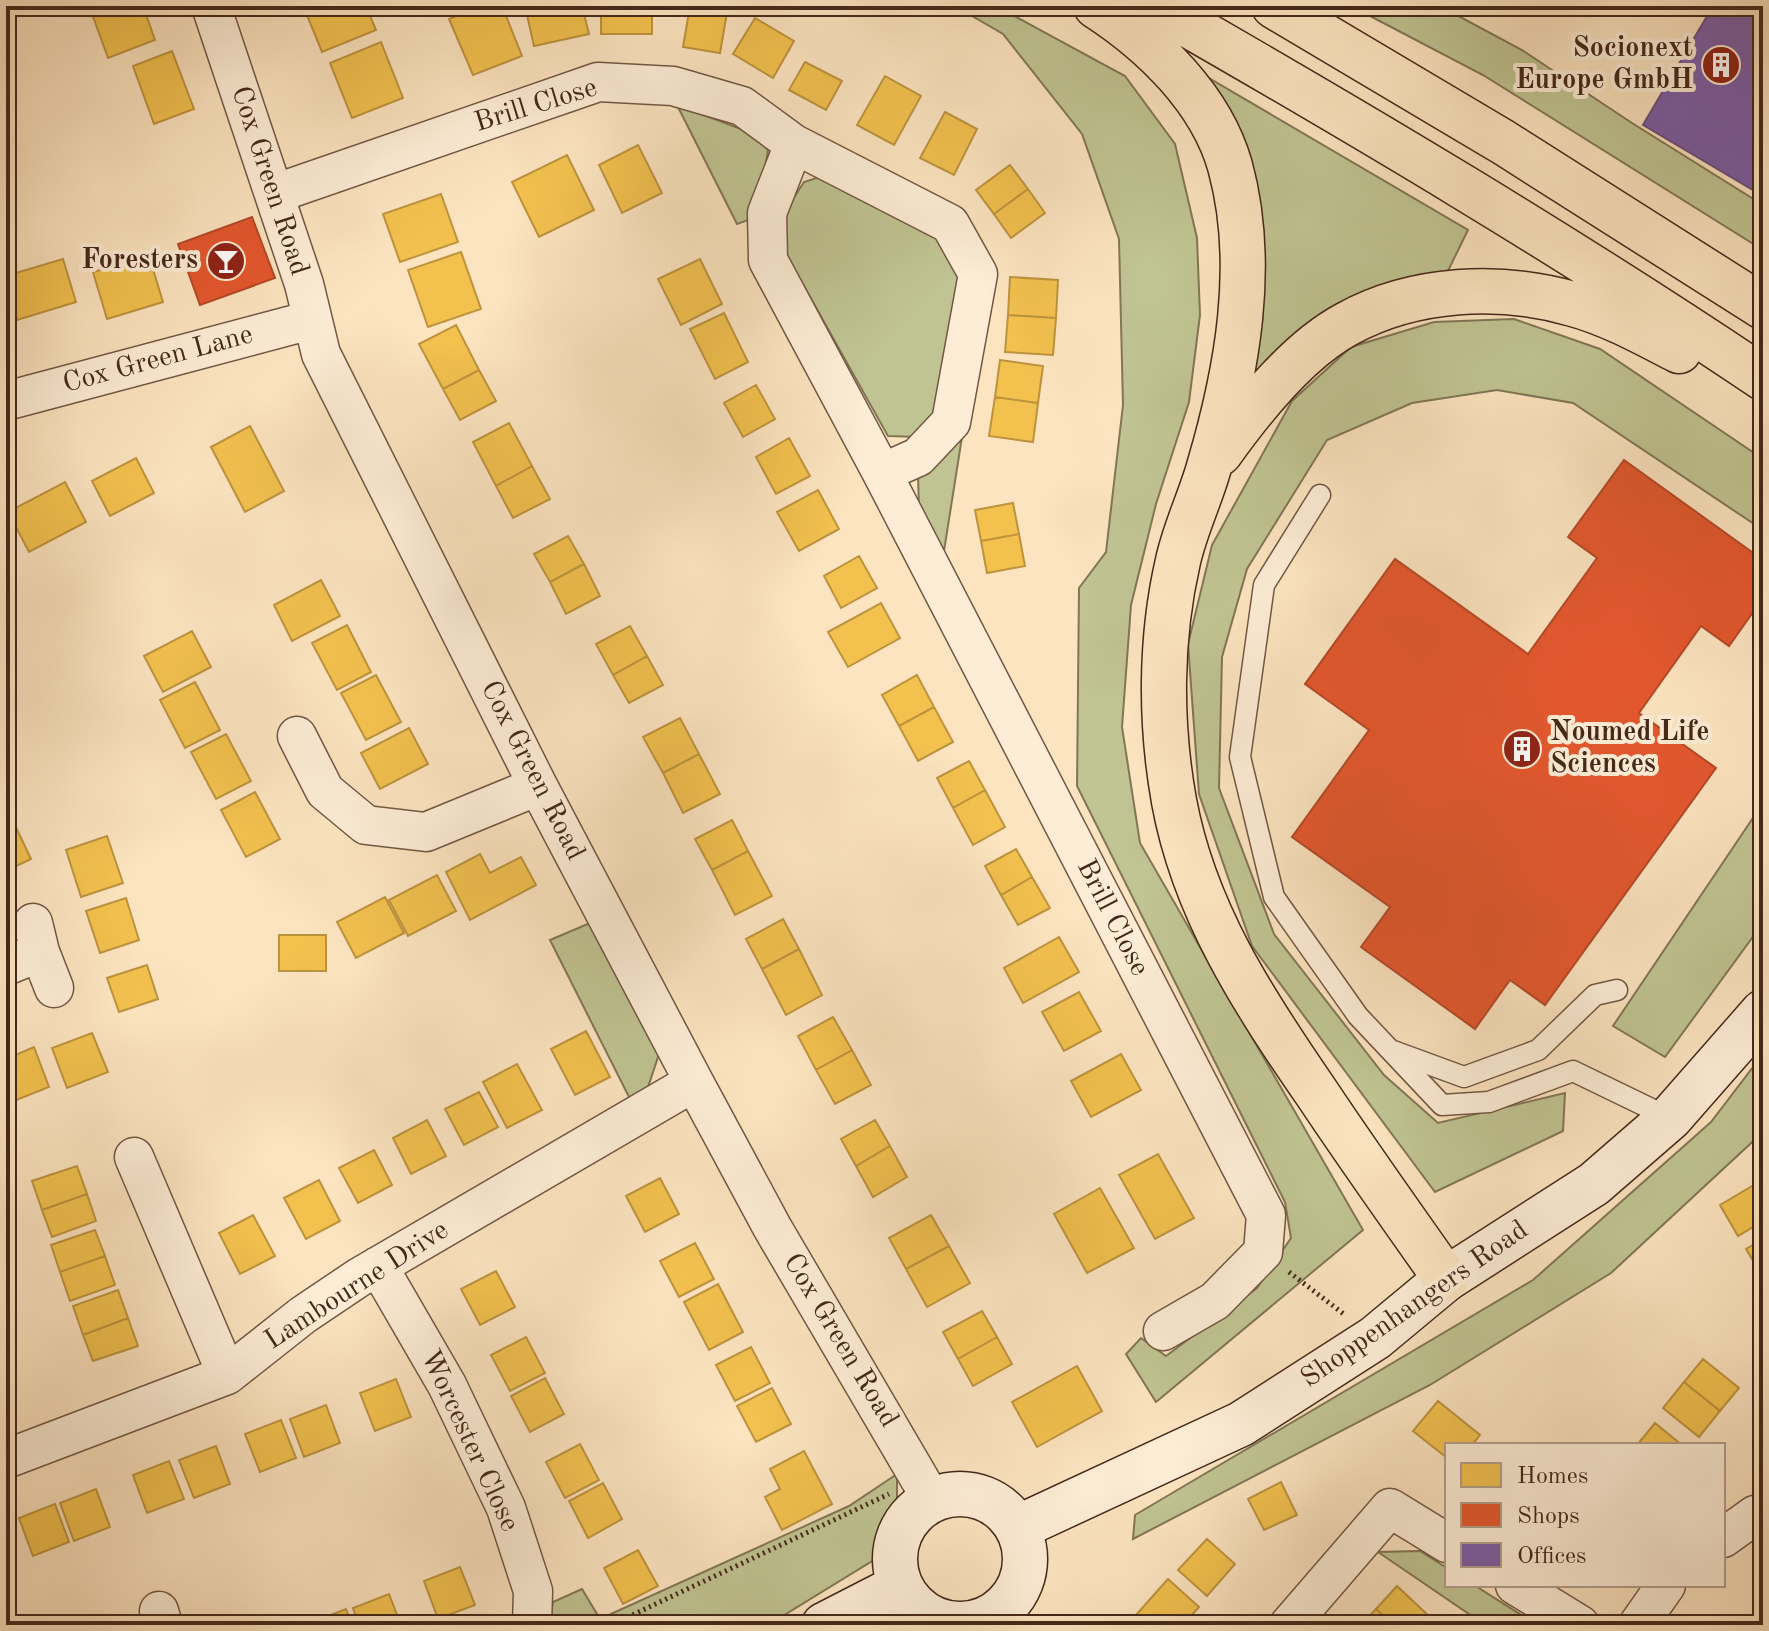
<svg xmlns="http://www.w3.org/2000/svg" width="1769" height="1631" viewBox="0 0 1769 1631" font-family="'Old Standard TT',serif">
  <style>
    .green { fill: #c0c492; stroke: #827656; stroke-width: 2 }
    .homes { fill: #f2c14e; stroke: #be933e; stroke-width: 2 }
    .shops { fill: #e4572e; stroke: #b44928; stroke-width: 2 }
    .offices { fill: #7b5ea7; stroke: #6b4e7d; stroke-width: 2 }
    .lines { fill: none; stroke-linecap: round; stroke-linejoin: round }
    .lane-casing { stroke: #735744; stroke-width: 23 }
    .street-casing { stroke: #735744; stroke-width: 41 }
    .secondary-casing { stroke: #45281a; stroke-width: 47 }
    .highway-casing { stroke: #45281a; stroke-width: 47 }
    .path { stroke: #45281a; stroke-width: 5; stroke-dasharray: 2 4; stroke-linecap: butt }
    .lane { stroke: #fdedd6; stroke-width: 20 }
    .street { stroke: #fdedd6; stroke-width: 38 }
    .secondary { stroke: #fdedd6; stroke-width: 44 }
    .highway { stroke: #fce4c0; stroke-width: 44 }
    .labels { text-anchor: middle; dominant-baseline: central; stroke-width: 8; stroke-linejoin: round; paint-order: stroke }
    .poi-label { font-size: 28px; font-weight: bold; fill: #45281a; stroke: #fdedd6; text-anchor: end }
    .street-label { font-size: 28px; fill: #45281a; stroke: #fdedd6 }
  </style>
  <rect width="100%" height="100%" fill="#fce4c0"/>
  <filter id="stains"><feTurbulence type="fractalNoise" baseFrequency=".0025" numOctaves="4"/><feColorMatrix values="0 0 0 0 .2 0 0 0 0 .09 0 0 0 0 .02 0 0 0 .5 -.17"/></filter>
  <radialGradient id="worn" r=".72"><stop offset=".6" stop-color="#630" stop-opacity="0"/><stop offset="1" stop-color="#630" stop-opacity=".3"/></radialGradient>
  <path class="green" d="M955,6H996L1125,76L1175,144L1197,238L1200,315L1189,402L1156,504L1131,605L1122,727L1140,843L1363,1230L1156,1402L1126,1354L1141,1338L1166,1356L1257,1288L1291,1238L1285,1202L1077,786L1079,588L1106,552L1123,405L1119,239L1082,134L1003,34Z
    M1351,6H1440L1522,50L1632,123L1763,205V250L1483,75Z
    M1197,71L1468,230L1444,279L1251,404L1252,325Z
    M677,105L749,132L768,150L764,175L751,219L737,224Z
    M826,175L943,242L961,267L937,421L919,437L888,436L782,247L784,213L804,182Z
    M1514,319L1600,349L1763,459V530L1573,403L1497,390L1412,403L1327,440L1247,569L1222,657L1219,788L1274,934L1384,1075L1438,1123L1565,1093L1563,1131L1435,1192L1252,946L1199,794L1188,644L1212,545L1292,401L1351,347L1434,322Z
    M962,437L944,551L919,509L918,476Z
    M1763,803V923L1665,1057L1613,1026Z
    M597,920L663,1042L647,1090L630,1099L550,940Z
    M1763,1054V1132L1611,1273L1430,1385L1133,1539L1135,1515L1533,1280L1711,1122Z
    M897,1474V1513L877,1558L768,1625H549L553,1602L582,1589L600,1619L849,1506Z
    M1420,1551L1447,1568V1585H1474L1537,1625H1485L1378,1552Z"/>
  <path class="homes" d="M103,6H143L155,40L108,58L91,11Z
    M309,6H366L376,30L322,52L304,8Z
    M481,6H502L522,56L473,75L449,19Z
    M525,6H582L589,34L534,46Z
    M601,6H652V34H601Z
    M690,6L728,7L720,53L683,47Z
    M755,18L794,41L773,78L733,54Z
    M381,42L403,98L352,118L330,63Z
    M172,51L194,109L154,124L133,66Z
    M805,62L842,81L826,110L789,90Z
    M885,76L921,96L894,145L857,125Z
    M945,112L977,129L954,175L920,158Z
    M638,145L662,193L622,213L599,165Z
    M567,155L594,210L539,237L512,182Z
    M1010,165L1028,189L994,214L976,190Z
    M1028,189L1045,213L1011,238L994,214Z
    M441,194L458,242L400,262L383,214Z
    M461,252L481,309L428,327L408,270Z
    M149,256L163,302L107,319L93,272Z
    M63,259L76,302L17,320L6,276Z
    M700,259L722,304L681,325L658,279Z
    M1010,277L1058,280L1056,318L1008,315Z
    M724,313L748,362L715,379L690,329Z
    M1008,315L1056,318L1053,355L1005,352Z
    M456,325L479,370L443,389L419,344Z
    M1000,360L1043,366L1038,403L995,397Z
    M479,370L496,401L460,420L443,389Z
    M756,385L775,419L743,437L724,403Z
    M995,397L1038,403L1033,442L989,436Z
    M509,423L532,466L496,486L473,442Z
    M250,426L284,491L245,512L211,447Z
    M789,438L810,476L776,494L756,457Z
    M136,458L154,493L110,516L92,481Z
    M532,466L550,499L513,518L496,486Z
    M65,482L86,522L29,552L8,512Z
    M818,490L839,529L799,551L777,512Z
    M1013,503L1019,534L981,541L975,510Z
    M1019,534L1025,566L987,573L981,541Z
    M568,536L584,564L550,582L534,554Z
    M859,556L877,588L841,608L824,576Z
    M584,564L600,596L566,614L550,582Z
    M321,580L340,616L292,641L274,605Z
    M881,603L900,638L848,667L828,632Z
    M347,625L371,672L337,690L312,643Z
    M630,626L647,656L613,675L596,644Z
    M192,631L211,667L163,692L144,656Z
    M647,656L663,685L629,703L613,675Z
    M376,675L401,722L366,740L341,693Z
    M917,675L934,707L899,726L882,695Z
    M195,682L220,730L185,748L160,700Z
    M934,707L953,742L918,761L899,726Z
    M680,718L699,754L663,773L643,737Z
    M409,728L428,764L380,789L361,753Z
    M226,734L251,781L216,799L191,752Z
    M699,754L720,794L683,813L663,773Z
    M969,761L985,790L953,808L937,778Z
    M985,790L1005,827L973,845L953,808Z
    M255,792L280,839L246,857L221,810Z
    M732,820L748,851L712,870L695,839Z
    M13,821L31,859L6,871V824Z
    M107,836L123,883L81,897L66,850Z
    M1016,849L1032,877L1001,895L985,866Z
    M748,851L772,896L735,915L712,870Z
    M480,854L490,873L521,857L536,885L470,920L446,872Z
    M437,875L456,911L408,936L389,900Z
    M1032,877L1050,908L1018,925L1001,895Z
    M385,897L404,933L356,958L337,922Z
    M126,898L139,940L100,953L86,911Z
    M783,919L799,949L762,969L746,939Z
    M279,935H326V971H279Z
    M1059,937L1079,972L1023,1003L1004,968Z
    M799,949L822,995L786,1015L762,969Z
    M147,965L158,999L119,1012L107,978Z
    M1079,992L1101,1031L1064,1051L1042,1012Z
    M833,1017L852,1050L816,1070L798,1036Z
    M586,1031L610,1077L575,1095L551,1049Z
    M92,1033L108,1072L67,1088L52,1048Z
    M34,1047L49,1087L9,1103L6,1095V1059Z
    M852,1050L871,1085L835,1104L816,1070Z
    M1121,1054L1141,1090L1091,1117L1071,1081Z
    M517,1064L542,1110L507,1128L483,1082Z
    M479,1092L498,1127L464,1145L445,1109Z
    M427,1120L446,1156L411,1174L393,1138Z
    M875,1120L890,1146L856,1166L841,1139Z
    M890,1146L907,1177L873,1197L856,1166Z
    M374,1150L392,1185L358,1203L339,1168Z
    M1158,1154L1194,1218L1155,1239L1119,1175Z
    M77,1166L87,1194L42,1210L32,1181Z
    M660,1178L679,1214L645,1232L626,1196Z
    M319,1180L340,1221L306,1239L284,1198Z
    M1754,1185L1763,1201V1221L1738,1236L1720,1205Z
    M1100,1188L1134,1248L1087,1273L1054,1214Z
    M87,1194L96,1221L52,1237L42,1210Z
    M253,1215L275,1256L240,1274L219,1233Z
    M931,1215L949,1246L906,1269L889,1238Z
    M95,1230L105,1256L60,1272L51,1245Z
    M1763,1239V1277L1746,1249Z
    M695,1243L714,1279L679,1297L660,1261Z
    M949,1246L970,1283L927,1307L906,1269Z
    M105,1256L115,1285L70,1301L60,1272Z
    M496,1271L515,1307L480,1325L461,1289Z
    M718,1284L743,1332L709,1350L684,1302Z
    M118,1290L128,1318L83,1335L73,1306Z
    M982,1311L997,1337L958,1359L943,1332Z
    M128,1318L138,1346L93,1361L83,1335Z
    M526,1337L545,1373L510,1391L491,1355Z
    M997,1337L1012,1364L973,1386L958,1359Z
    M751,1347L770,1383L735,1401L716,1365Z
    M1703,1359L1739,1388L1720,1411L1684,1382Z
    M1077,1366L1102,1411L1037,1447L1012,1402Z
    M545,1378L564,1414L530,1432L511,1396Z
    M396,1379L411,1417L375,1431L360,1393Z
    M1684,1382L1720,1411L1699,1437L1663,1408Z
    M772,1388L791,1424L756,1442L737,1406Z
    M1438,1401L1480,1435L1472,1445H1447V1458L1413,1431Z
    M326,1405L340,1443L304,1457L290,1419Z
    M281,1420L296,1458L260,1472L245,1434Z
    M1655,1423L1682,1445H1637Z
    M580,1444L599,1480L565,1498L546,1462Z
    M216,1446L230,1484L194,1498L179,1460Z
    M804,1451L832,1504L782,1530L765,1497L780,1489L770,1469Z
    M169,1461L184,1499L147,1513L133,1475Z
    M1281,1482L1297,1515L1264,1530L1248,1499Z
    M603,1483L622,1519L588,1538L569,1501Z
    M96,1489L110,1527L74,1541L60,1503Z
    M55,1504L69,1542L33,1556L19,1518Z
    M1207,1539L1235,1564L1207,1596L1178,1570Z
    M638,1550L658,1586L623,1604L604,1568Z
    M460,1567L475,1605L438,1619L424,1581Z
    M1168,1579L1199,1607L1183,1625H1147L1136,1615Z
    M1397,1586L1430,1617L1423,1625H1394L1376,1609Z
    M389,1594L401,1625H359L353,1608Z
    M346,1609L352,1625H311L310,1623Z
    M1376,1609L1394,1625H1361Z
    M100,1617L103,1625H79Z"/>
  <path class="shops" d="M252,217L275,278L200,305L178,244Z
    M1624,460L1763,560V598L1729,646L1701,626L1639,713L1716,768L1545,1005L1510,980L1475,1029L1361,947L1390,907L1292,837L1369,730L1305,684L1395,559L1528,654L1597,558L1568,537Z"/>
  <path class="offices" d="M1713,6H1763V196L1643,125Z"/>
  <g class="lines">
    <g class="lane-casing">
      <path id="lane" d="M1320,495L1264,585L1240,757L1274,897L1358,1016L1442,1105L1489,1102L1573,1071L1670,1118
        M1393,1051L1464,1077L1538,1050L1595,995L1617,990"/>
    </g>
    <g class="street-casing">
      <path id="street" d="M211,6L304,284L321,354L538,786L694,1082L772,1227L932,1500
        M794,144L767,213L768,260L882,473
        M274,194L598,82L673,86L742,106L794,144L950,224L978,274L951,422L918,457L882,473L1266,1215L1263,1252L1215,1301L1163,1331
        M6,401L311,320
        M297,736L325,791L366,825L426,832L538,786
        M33,923L40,952L54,988
        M6,966L40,952
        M134,1157L227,1375
        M378,1266L447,1385L506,1508L533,1591L532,1625
        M6,1459L227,1375L303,1315L358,1278L694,1082
        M1723,1538L1755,1515L1763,1513
        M1515,1585L1580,1625
        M159,1611L163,1625
        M997,1612L1004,1625
        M1289,1625L1390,1508L1447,1543
        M1638,1625L1666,1585"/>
    </g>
    <g class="secondary-casing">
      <path id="secondary" d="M895 1559a65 65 0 1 1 130 0a65 65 0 1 1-130 0Z
        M1017,1528L1241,1424L1375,1338L1446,1279L1594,1184L1670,1118L1763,1012
        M824,1625L900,1586"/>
    </g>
    <g class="highway-casing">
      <path id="highway" d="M1096,6C1153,43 1211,99 1230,166C1257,264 1237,372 1209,467C1200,499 1185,529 1178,561C1160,639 1160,723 1174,801C1194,911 1254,1002 1316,1092C1358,1155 1402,1217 1446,1279
        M1155,6C1361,124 1565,245 1763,378
        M1274,6L1503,142L1763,307
        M1220,453C1252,408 1297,351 1347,324C1414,287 1500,283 1573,304C1610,314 1644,333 1679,351"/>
    </g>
    <path class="path" d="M1289,1272L1345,1315
      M611,1625L889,1494"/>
    <use href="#lane" class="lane"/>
    <use href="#street" class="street"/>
    <use href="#secondary" class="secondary"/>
    <use href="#highway" class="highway"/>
  </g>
  <defs>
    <g id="building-disc" transform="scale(2)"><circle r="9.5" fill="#8f2418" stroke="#fdedd6"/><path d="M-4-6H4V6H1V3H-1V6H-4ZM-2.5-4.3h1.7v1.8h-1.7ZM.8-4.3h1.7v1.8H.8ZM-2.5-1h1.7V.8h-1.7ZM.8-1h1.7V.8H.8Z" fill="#fff"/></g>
    <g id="bar-disc" transform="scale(2)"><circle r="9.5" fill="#8f2418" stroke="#fdedd6"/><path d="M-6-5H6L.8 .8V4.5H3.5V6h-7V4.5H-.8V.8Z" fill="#fff"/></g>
  </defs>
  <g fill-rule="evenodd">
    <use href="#building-disc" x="1721" y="65"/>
    <use href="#bar-disc" x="226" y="261"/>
    <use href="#building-disc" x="1522" y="749"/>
  </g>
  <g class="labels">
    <g class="poi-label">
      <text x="1693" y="49">Socionext<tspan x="1693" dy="32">Europe GmbH</tspan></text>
      <text x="198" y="261">Foresters</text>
      <text x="1550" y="733" text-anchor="start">Noumed Life<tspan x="1550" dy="32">Sciences</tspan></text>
    </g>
    <g class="street-label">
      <text transform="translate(536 106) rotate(-17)">Brill Close</text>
      <text transform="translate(269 181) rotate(72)">Cox Green Road</text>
      <text transform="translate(158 360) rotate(-15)">Cox Green Lane</text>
      <text transform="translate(532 771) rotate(63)">Cox Green Road</text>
      <text transform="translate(1112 918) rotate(63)">Brill Close</text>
      <text transform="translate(357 1286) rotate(-33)">Lambourne Drive</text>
      <text transform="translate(1415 1305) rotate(-35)">Shoppenhangers Road</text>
      <text transform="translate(840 1341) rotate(59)">Cox Green Road</text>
      <text transform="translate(469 1441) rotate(65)">Worcester Close</text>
    </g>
  </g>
  <rect width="1769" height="1631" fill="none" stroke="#fce4c0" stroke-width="32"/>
  <rect x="8" y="8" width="1753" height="1615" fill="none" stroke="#45281a" stroke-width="4"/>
  <rect x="16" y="16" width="1737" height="1599" fill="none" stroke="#45281a" stroke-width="2"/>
  <rect x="1445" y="1443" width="280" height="144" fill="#fdedd6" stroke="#b39e8b" stroke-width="2"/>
  <rect x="1461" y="1463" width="40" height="24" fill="#f2c14e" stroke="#b39e8b" stroke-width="2"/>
  <text x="1517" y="1483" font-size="24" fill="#45281a">Homes</text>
  <rect x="1461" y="1503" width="40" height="24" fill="#e4572e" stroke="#b39e8b" stroke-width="2"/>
  <text x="1517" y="1523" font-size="24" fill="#45281a">Shops</text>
  <rect x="1461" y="1543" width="40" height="24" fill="#7b5ea7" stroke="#b39e8b" stroke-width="2"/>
  <text x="1517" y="1563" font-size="24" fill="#45281a">Offices</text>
  <rect width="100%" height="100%" filter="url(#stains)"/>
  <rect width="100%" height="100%" fill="url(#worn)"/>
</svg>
